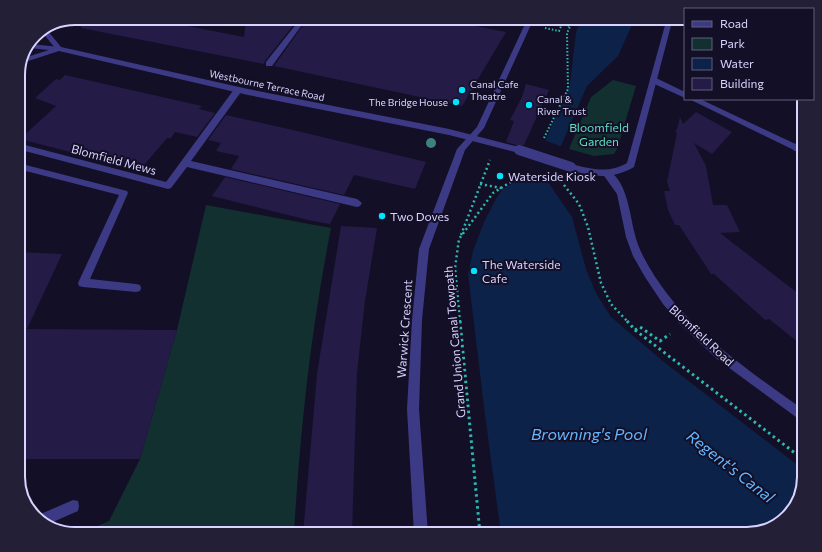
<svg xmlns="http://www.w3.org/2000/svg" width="822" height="552" viewBox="0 0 822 552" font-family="Commissioner,sans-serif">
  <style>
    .green { fill: #12302f }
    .water { fill: #0c2248 }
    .pier { fill: #130f26 }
    .building { fill: #241b47 }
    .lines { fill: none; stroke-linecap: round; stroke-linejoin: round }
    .path-far2 { stroke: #2fb8b0; stroke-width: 2; stroke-dasharray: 1.5 2; stroke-linecap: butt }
    .path-far1 { stroke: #2fb8b0; stroke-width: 2.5; stroke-dasharray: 2 3; stroke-linecap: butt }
    .path { stroke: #2fb8b0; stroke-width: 3; stroke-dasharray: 2.5 3.5; stroke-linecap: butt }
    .service { fill: #3d3a85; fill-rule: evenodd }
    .minor { fill: #3d3a85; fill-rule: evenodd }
    .tertiary { fill: #3d3a85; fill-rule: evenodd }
    .tertiary-bridge { stroke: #3d3a85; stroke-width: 10 }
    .tree { fill: #3d827b }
    .poi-dot { fill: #00e5ff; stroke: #130f26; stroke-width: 1.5 }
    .labels { text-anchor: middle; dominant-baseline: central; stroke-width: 4; stroke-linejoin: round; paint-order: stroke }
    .far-poi-label { font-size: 10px; fill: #d9d4ff; stroke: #130f26; text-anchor: start }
    .far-street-label { font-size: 10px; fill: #d9d4ff; stroke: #130f26 }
    .park-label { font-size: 12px; fill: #5fe0c0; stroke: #130f26 }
    .street-label { font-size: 12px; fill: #d9d4ff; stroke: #130f26 }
    .poi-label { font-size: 12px; fill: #d9d4ff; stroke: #130f26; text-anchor: start }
    .near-water-label { font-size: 16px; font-style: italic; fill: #62b6ff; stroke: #130f26 }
    .rim { fill: none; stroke: #d9d4ff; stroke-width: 2 }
  </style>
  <rect width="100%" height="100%" fill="#130f26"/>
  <path class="green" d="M613,80L636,86L617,149L614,154L594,156L569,149L591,97Z
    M206,205L331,228C311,330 300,430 294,534H79L109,521L140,459L177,330Z"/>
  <path class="water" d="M582,18H635L618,56L587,86L561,146L550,185L572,217L586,269L596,293L611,317L664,362L804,470C804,490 794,517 775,527C767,531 756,532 747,534H501L485,415L468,274L473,251L484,222L497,197L503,189L524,176L545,141L570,84L576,32Z"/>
  <path class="pier" d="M543,140L563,147L553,185L522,175Z"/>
  <path class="building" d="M82,18H147L244,37L246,18H299L265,61L264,64L81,28Z
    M308,18H435L506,32L462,106L274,66Z
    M65,75L202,106L199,109L215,113L197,137L175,132L171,138H167L140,170L20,139L56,106L35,98L56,79L60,80Z
    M526,84L549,90L524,145H516L506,142L514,121L510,120L522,97Z
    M696,112L732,132L712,154L694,143L706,166L713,205H727L740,232L720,233L804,298V347L769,319L765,320L714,274H711L679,225H675L668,210L664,191H670L667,182L677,133L675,132L677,129L680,117L683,124Z
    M226,115L293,130L426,162L415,189L354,175L344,195L231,169L239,156L216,151L221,143L208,140Z
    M225,177L340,204L330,224L308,220L212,196Z
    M341,226L377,228L365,301L357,373L352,534H303L317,374Z
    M18,252L62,254L27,329L177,330L140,459H18Z"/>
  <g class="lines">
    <path class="path-far2" d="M545,28L559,31L562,24L570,26
      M544,138L568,89L567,33L574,18"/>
    <path class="path-far1" d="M480,184L501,188
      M564,185L579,204L588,227L601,283L611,304L628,322
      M461,235L490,160
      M460,322L455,268L459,239L493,193L522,175"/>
    <path class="path" d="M460,321L480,534
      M627,321L635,330L804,460
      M635,330L640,327L660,341L670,334"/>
    <path class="service" d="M31,44L59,47L63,49L59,51L29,48Z
      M804,136V145L800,151H794C792,147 799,137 804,136Z
      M18,163L127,191L128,193L90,279L136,284L140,285L141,288L140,291L136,292L83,287L79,286L78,283L119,195L18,169Z
      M73,500L78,501L79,506L78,511L46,525L36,516Z"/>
    <path class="minor" d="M301,18H307L272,66H266V62Z
      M499,18H512L526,21L528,18H534L484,128L465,150L429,249L422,320L419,409L428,534H414L407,409L412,320L419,249L457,149L477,127L525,24Z
      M650,78H656L685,92V98L650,82Z
      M238,87L242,90L241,92L191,161L357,199L362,203L360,206L357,207L187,167L171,188L168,189L25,151L21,148L25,145L166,182L235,88Z
      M689,99H700L804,148V155Z
      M606,170C626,176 630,214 634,231C636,240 639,248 643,256C678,324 744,367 804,410V423L717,359L680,324L663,304L645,277L633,256L626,237L617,194L602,173Z"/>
    <path class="tertiary" d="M667,18H673L634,167C612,180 592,177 568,169L567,167L568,165L571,164C591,169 608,174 627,163Z
      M47,30L61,47L248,89L449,129L519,147L523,150L519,153L449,135L248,95L59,51L22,63L24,58L55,48L42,32Z"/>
    <path class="tertiary-bridge" d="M519,150L571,167"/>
  </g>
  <circle class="tree" cx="431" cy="143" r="5"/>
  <g class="poi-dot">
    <circle cx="462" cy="90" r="4"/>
    <circle cx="456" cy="102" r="4"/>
    <circle cx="529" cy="105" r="4"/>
    <circle cx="500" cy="176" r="4"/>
    <circle cx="382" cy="216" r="4"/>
    <circle cx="474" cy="271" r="4"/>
  </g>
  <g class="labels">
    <g class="far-poi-label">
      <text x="470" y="84">Canal Cafe<tspan x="470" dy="12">Theatre</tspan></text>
      <text x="537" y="99">Canal &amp;<tspan x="537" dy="12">River Trust</tspan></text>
      <text x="448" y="102" text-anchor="end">The Bridge House</text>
    </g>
    <g class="far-street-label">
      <text transform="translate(267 85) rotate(12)">Westbourne Terrace Road</text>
    </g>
    <g class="park-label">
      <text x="599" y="127">Bloomfield<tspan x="599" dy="14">Garden</tspan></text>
    </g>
    <g class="street-label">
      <text transform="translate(114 159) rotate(15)">Blomfield Mews</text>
      <text transform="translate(404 329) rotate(-86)">Warwick Crescent</text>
      <text transform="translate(702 335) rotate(43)">Blomfield Road</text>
      <text transform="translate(454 342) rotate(-95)">Grand Union Canal Towpath</text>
    </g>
    <g class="poi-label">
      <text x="508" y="176">Waterside Kiosk</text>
      <text x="390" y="216">Two Doves</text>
      <text x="482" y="264">The Waterside<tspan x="482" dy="14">Cafe</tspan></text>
    </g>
    <g class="near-water-label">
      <text x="589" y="433">Browning's Pool</text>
      <text transform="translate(731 466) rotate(38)">Regent's Canal</text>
    </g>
  </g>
  <path d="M0 0H822V552H0ZM75 25H747A50 50 0 0 1 797 75V477A50 50 0 0 1 747 527H75A50 50 0 0 1 25 477V75A50 50 0 0 1 75 25Z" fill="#231f37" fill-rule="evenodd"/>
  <path class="rim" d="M75 25H747A50 50 0 0 1 797 75V477A50 50 0 0 1 747 527H75A50 50 0 0 1 25 477V75A50 50 0 0 1 75 25Z"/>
  <rect x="684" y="8" width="130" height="92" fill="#130f26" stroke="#625e7d"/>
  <rect x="692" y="21" width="20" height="6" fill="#3d3a85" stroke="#625e7d"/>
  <text x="720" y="28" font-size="12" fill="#d9d4ff">Road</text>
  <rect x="692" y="38" width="20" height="12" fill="#12302f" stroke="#625e7d"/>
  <text x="720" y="48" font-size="12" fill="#d9d4ff">Park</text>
  <rect x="692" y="58" width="20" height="12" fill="#0c2248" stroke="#625e7d"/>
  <text x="720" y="68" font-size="12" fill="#d9d4ff">Water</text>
  <rect x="692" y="78" width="20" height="12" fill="#241b47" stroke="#625e7d"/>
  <text x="720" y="88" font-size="12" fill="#d9d4ff">Building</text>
</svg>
